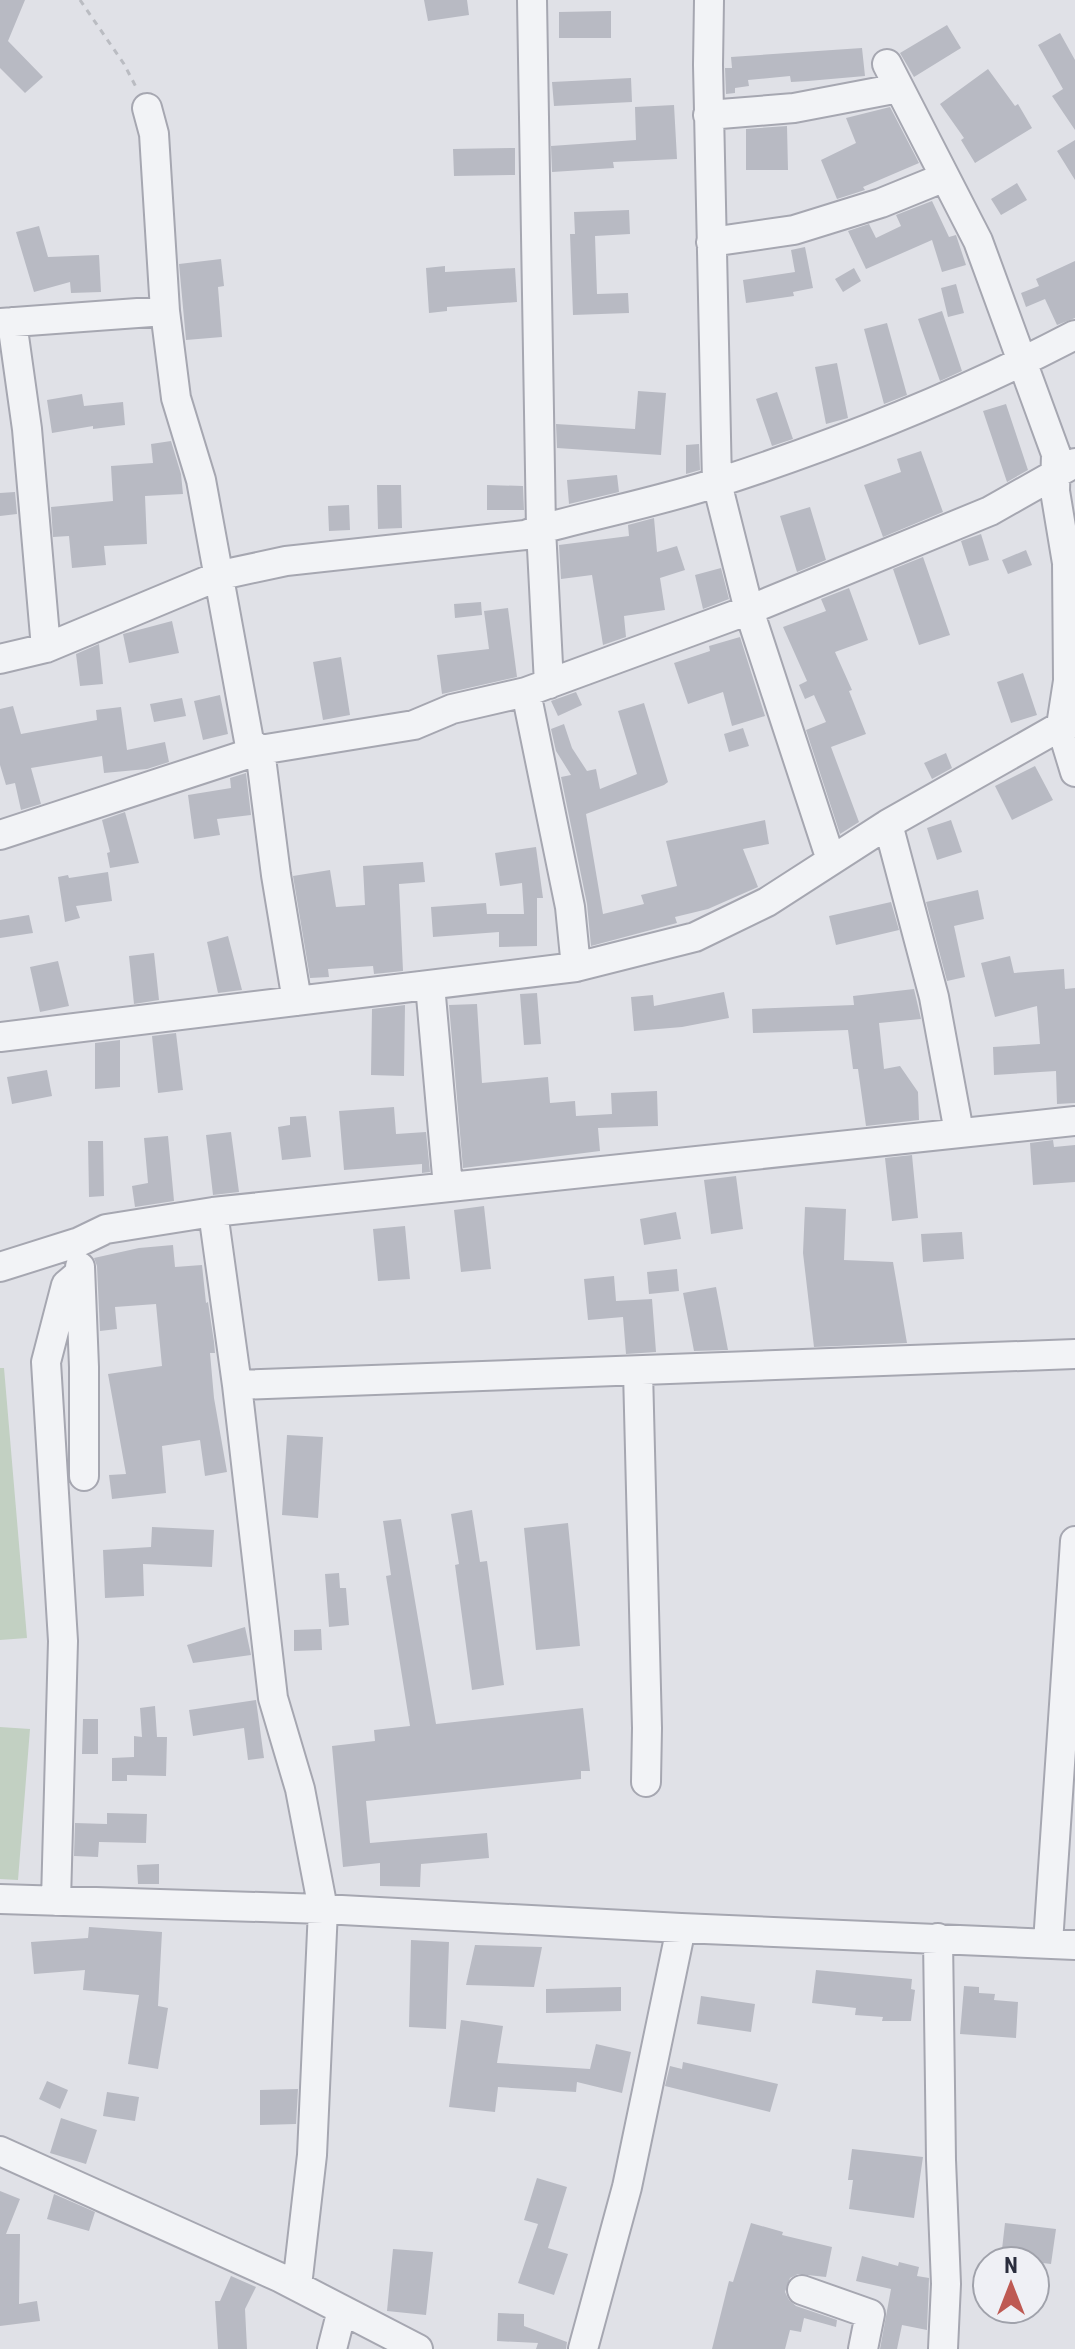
<svg xmlns="http://www.w3.org/2000/svg" width="1075" height="2349" viewBox="0 0 1075 2349" font-family="'Roboto Condensed',sans-serif">
  <style>
    .green { fill: #c2d0c2 }
    .building { fill: #b8bac3 }
    .lines { fill: none; stroke-linecap: round; stroke-linejoin: round }
    .minor-casing { stroke: #a6a7b1; stroke-width: 32 }
    .path { stroke: #babcc2; stroke-width: 3; stroke-dasharray: 6 6; stroke-linecap: butt }
    .minor { stroke: #f2f3f6; stroke-width: 28 }
  </style>
  <rect width="100%" height="100%" fill="#e0e1e7"/>
  <path class="green" d="M0,1368H4L27,1638L0,1640Z
    M0,1727L30,1729L18,1880L0,1879Z"/>
  <path class="building" d="M0,0H25L8,41L43,77L25,93L0,68Z
    M424,0H467L469,15L428,21Z
    M611,11V38H559V12Z
    M947,25L961,48L914,77L900,53Z
    M1060,33L1075,60V130L1052,96L1063,89L1038,45Z
    M862,48L865,76L808,81L791,82L790,76L748,80L749,86L735,88V93L726,94L725,68H732L731,57Z
    M988,69L1015,106L1018,104L1032,128L975,163L961,140L964,138L940,104Z
    M631,78L632,102L554,106L552,82Z
    M674,105L677,159L613,162L614,168L552,172L551,146L636,140L635,107Z
    M890,107L919,163L863,187L865,190L837,199L821,160L856,143L846,118Z
    M787,126L788,170H746V129Z
    M1075,140V180L1057,151Z
    M515,148V175L454,176L453,149Z
    M1017,183L1027,200L1001,215L991,199Z
    M932,201L949,237L956,235L966,265L942,272L932,240L866,269L848,231L869,224L876,238L901,226L896,215Z
    M629,210L630,234L595,236L597,294L628,293L629,313L573,315L570,234H575L574,212Z
    M39,226L48,257L99,255L101,292L71,293L70,282L34,292L16,232Z
    M805,247L813,288L793,292L794,296L746,303L743,280L795,272L791,250Z
    M221,259L224,286L218,287L222,337L186,340L179,264Z
    M1075,261V318L1057,325L1045,299L1026,307L1021,293L1039,286L1036,279Z
    M445,266V272L515,268L517,302L447,307V311L429,313L426,268Z
    M854,268L861,281L843,292L835,279Z
    M956,284L964,313L948,317L941,288Z
    M942,311L962,371L940,381L918,319Z
    M887,323L907,395L884,404L864,329Z
    M837,363L848,418L826,424L815,367Z
    M638,391L666,393L661,455L557,448L556,424L635,429Z
    M777,392L793,439L772,446L756,399Z
    M82,394L84,406L123,402L125,425L93,429V426L52,433L47,400Z
    M1006,404L1028,470L1007,482L983,411Z
    M171,441L181,474L183,494L145,496L147,544L104,546L106,565L72,568L69,536L53,537L51,507L113,501L111,466L153,463L151,444Z
    M699,444L700,470L686,474V445Z
    M921,451L943,512L883,537L864,485L901,472L897,459Z
    M617,475L619,492L569,504L567,480Z
    M377,485H401L402,528L378,529Z
    M487,485L523,486L524,510H487Z
    M15,492L17,514L0,516V493Z
    M349,505L350,530L329,531L328,506Z
    M810,507L826,560L797,572L780,516Z
    M654,518L657,552L677,546L685,570L660,578L665,610L624,616L626,637L603,645L592,575L561,579L559,545L629,536L628,525Z
    M981,534L989,560L969,566L961,541Z
    M1026,550L1032,565L1008,574L1002,560Z
    M923,557L950,635L919,645L893,569Z
    M721,568L729,599L703,609L695,575Z
    M849,588L868,640L835,652L852,690L849,691L866,734L831,747L859,822L840,834L806,730L826,722L814,695L805,699L799,685L807,681L783,627L826,611L821,599Z
    M481,602L482,615L455,618L454,604Z
    M508,608L517,677L442,694L437,655L489,649L484,611Z
    M172,621L179,653L129,663L123,634Z
    M740,637L765,716L732,726L723,692L688,704L674,663L710,651L709,646Z
    M99,644L103,684L80,686L76,654Z
    M341,657L350,715L323,720L313,662Z
    M1023,673L1037,715L1011,723L997,682Z
    M576,692L582,705L558,716L551,701Z
    M220,695L228,734L203,740L194,701Z
    M182,698L186,716L154,722L150,704Z
    M644,703L668,782L664,785L586,814L603,914L644,904L641,895L677,886L666,841L765,820L769,844L743,849L758,887L708,909L675,917L677,923L591,946L587,904L561,777L571,775L556,751L551,729L564,724L572,748L587,771L596,769L600,789L637,774L618,711Z
    M13,706L21,734L97,720L96,710L121,707L127,750L165,742L169,762L147,769L104,773L102,756L31,768L41,804L21,810L15,783L6,785L0,765V709Z
    M743,728L749,746L729,752L724,734Z
    M946,753L952,768L932,779L924,763Z
    M1035,766L1053,800L1012,820L995,786Z
    M246,773L251,815L217,819L220,835L194,839L188,795L231,788L230,778Z
    M125,812L139,863L110,868L107,853L110,852L102,820Z
    M951,820L962,852L937,860L927,828Z
    M536,847L543,898H537V946L499,947V932L433,937L431,907L486,903L487,914H524L522,883L500,886L495,853Z
    M423,862L425,882L399,884L403,971L374,974L373,966L328,969L329,977L310,978L293,876L330,870L336,907L365,905L363,866Z
    M108,872L112,901L76,906L80,918L65,922L58,877L68,875L69,878Z
    M978,890L984,919L954,926L965,977L947,981L926,902Z
    M891,902L899,930L836,945L829,916Z
    M29,915L33,933L0,938V920Z
    M228,936L242,990L218,993L207,942Z
    M154,953L159,1000L134,1004L129,956Z
    M1010,956L1014,973L1064,969L1065,989L1075,988V1103L1057,1104L1056,1071L994,1075L993,1047L1040,1044L1037,1006L995,1017L981,963Z
    M58,961L69,1006L40,1012L30,967Z
    M914,989L921,1019L879,1023L884,1069L900,1066L918,1092L919,1120L866,1126L858,1069H853L848,1030L753,1033L752,1009L854,1005L853,996Z
    M724,992L729,1018L682,1027L634,1031L631,997L653,995L654,1006Z
    M537,993L541,1044L524,1045L520,994Z
    M477,1004L482,1083L548,1077L550,1103L575,1101L576,1116L612,1114L611,1093L657,1091L658,1126L598,1128L600,1151L463,1168L449,1005Z
    M405,1005L404,1076L371,1075L372,1009Z
    M176,1033L183,1090L158,1093L152,1036Z
    M120,1040V1087L95,1089V1043Z
    M47,1070L52,1096L12,1104L7,1077Z
    M394,1107L396,1134L426,1132L430,1172L422,1173V1164L344,1170L339,1111Z
    M306,1116L311,1157L282,1160L278,1127L290,1125V1117Z
    M231,1132L239,1192L213,1195L206,1135Z
    M168,1136L174,1201L135,1207L132,1186L148,1183L144,1138Z
    M1053,1140L1054,1147L1075,1145V1182L1033,1185L1030,1143Z
    M88,1141H103L104,1196L89,1197Z
    M912,1155L918,1218L892,1221L885,1158Z
    M736,1176L743,1229L711,1234L704,1180Z
    M484,1206L491,1269L461,1272L454,1210Z
    M805,1207L846,1209L844,1260L893,1262L907,1343L814,1347L803,1253Z
    M676,1212L681,1239L644,1245L640,1219Z
    M405,1226L410,1279L378,1281L373,1229Z
    M962,1232L964,1259L923,1262L921,1234Z
    M173,1245L175,1267L202,1265L206,1303L208,1302L214,1342L215,1353H210L214,1398L227,1472L205,1476L200,1440L162,1446L166,1493L112,1499L109,1475L126,1474L108,1374L162,1366L156,1304L115,1307L117,1329L100,1331L97,1266L94,1258L139,1248Z
    M677,1269L679,1291L649,1294L647,1272Z
    M614,1276L616,1301L652,1299L656,1352L626,1354L623,1317L588,1320L584,1279Z
    M716,1287L728,1350L694,1351L683,1293Z
    M287,1435L323,1437L318,1518L282,1515Z
    M472,1510L480,1562L487,1561L504,1685L472,1690L455,1565L459,1564L451,1514Z
    M401,1519L436,1724L583,1708L590,1771H581V1779L366,1801L370,1843L487,1833L489,1858L421,1864L420,1887L380,1886V1863L343,1867L332,1746L375,1741L374,1730L410,1726L386,1576L391,1575L383,1521Z
    M568,1523L580,1646L536,1650L524,1528Z
    M152,1527L214,1530L212,1567L143,1564L144,1596L105,1598L103,1550L151,1547Z
    M339,1573L340,1588H346L349,1625L329,1627L325,1574Z
    M245,1627L251,1655L193,1663L187,1645Z
    M321,1629L322,1650L294,1651V1630Z
    M256,1700L264,1758L248,1760L244,1728L193,1736L189,1710Z
    M155,1706L157,1737H167L166,1776L127,1775V1781H112V1758L134,1757V1736L142,1737L140,1708Z
    M83,1719H98V1754H82Z
    M107,1813L147,1814L146,1843L99,1842L98,1857L74,1856L75,1823L107,1824Z
    M159,1864V1884H138L137,1865Z
    M89,1927L162,1932L158,2006L168,2008L158,2069L128,2064L139,1995L83,1990L85,1970L34,1974L31,1942L88,1938Z
    M411,1940L449,1942L446,2029L409,2027Z
    M475,1945L542,1947L534,1987L466,1985Z
    M816,1970L912,1979L911,1989L915,1990L911,2021H882L883,2017L855,2015L856,2008L812,2003Z
    M964,1986L979,1987V1993L995,1994L994,2000L1018,2002L1016,2038L960,2034Z
    M621,1987V2011L546,2013V1989Z
    M701,1996L755,2004L751,2032L697,2024Z
    M461,2020L503,2026L497,2063L590,2069L596,2044L631,2052L622,2093L577,2082L576,2092L498,2087L495,2112L449,2107Z
    M683,2062L778,2084L770,2112L665,2086L670,2066L682,2069Z
    M47,2081L68,2090L60,2109L39,2099Z
    M298,2089L296,2124L260,2125V2090Z
    M107,2092L139,2097L135,2121L103,2116Z
    M61,2118L97,2130L86,2164L50,2153Z
    M852,2149L923,2157L914,2218L849,2209L853,2180H848Z
    M537,2178L567,2187L548,2248L568,2254L554,2295L518,2283L538,2224L524,2220Z
    M0,2191L20,2199L6,2234H20L19,2304L37,2301L40,2321L0,2326Z
    M54,2194L95,2212L89,2231L47,2219Z
    M751,2223L783,2232L782,2235L832,2247L826,2277L798,2274L790,2278L785,2292L789,2300L796,2306L837,2320L836,2327L804,2318L801,2332L790,2330L785,2349H712L729,2281L733,2282Z
    M1005,2223L1056,2229L1051,2264L1001,2258Z
    M393,2249L433,2252L426,2315L387,2311Z
    M862,2256L898,2266L899,2262L919,2267L917,2276L929,2278L927,2330L902,2325L897,2349H880L891,2289L856,2281Z
    M231,2276L256,2287L245,2309L247,2349H218L215,2301H220Z
    M498,2313L524,2314V2326L567,2342L566,2349H536L538,2343L497,2341Z"/>
  <g class="lines">
    <g class="minor-casing">
      <path id="minor" d="M532,0L541,529L549,684
        M709,0L708,65L717,483L749,610L831,860
        M887,64L978,241L1056,454L1055,491L1067,563L1068,681L1061,726L1075,772
        M147,108L154,134L165,311L176,398L201,480L249,741L260,750L276,875L297,1001
        M708,115L794,108L899,88
        M711,242L794,230L881,203L945,177
        M12,322L27,429L46,648
        M0,323L165,311
        M0,659L46,648L221,575L286,561L525,535L541,529C600,513 661,501 719,482C840,443 962,394 1075,335
        M526,692L570,907L576,967
        M888,824L934,997L959,1132
        M0,835L260,750L414,725L452,709L526,692L749,610L990,511L1075,463
        M430,985L448,1187
        M0,1037L576,967L695,937L767,902L888,824L1061,726L1075,723
        M213,1212L237,1385L273,1698L300,1789L323,1909L312,2155L297,2286
        M0,1267L79,1242L106,1229L213,1212L1075,1121
        M80,1267L84,1367V1476
        M638,1371L647,1728L646,1782
        M237,1385L1075,1354
        M0,1899L323,1909L681,1928L1075,1945
        M56,1901L63,1641L46,1362L66,1285L80,1273
        M938,1938L941,2160L946,2284L943,2349
        M1048,1943L1075,1541
        M0,2151L281,2278L418,2349
        M802,2290L870,2314L863,2349
        M332,2349L342,2310
        M583,2349L627,2187L681,1928"/>
    </g>
    <path class="path" d="M80,0L124,64L136,87"/>
    <use href="#minor" class="minor"/>
  </g>
  <g transform="translate(1011 2285)"><circle r="38" fill="#eff0f5" stroke="#a0a2ab" stroke-width="2"/>
  <path d="M0-6L14 30L0 20L-14 30Z" fill="#be5a53"/>
  <text y="-12" font-size="22" font-weight="bold" text-anchor="middle" fill="#2a2d3d">N</text>
  </g>
</svg>
